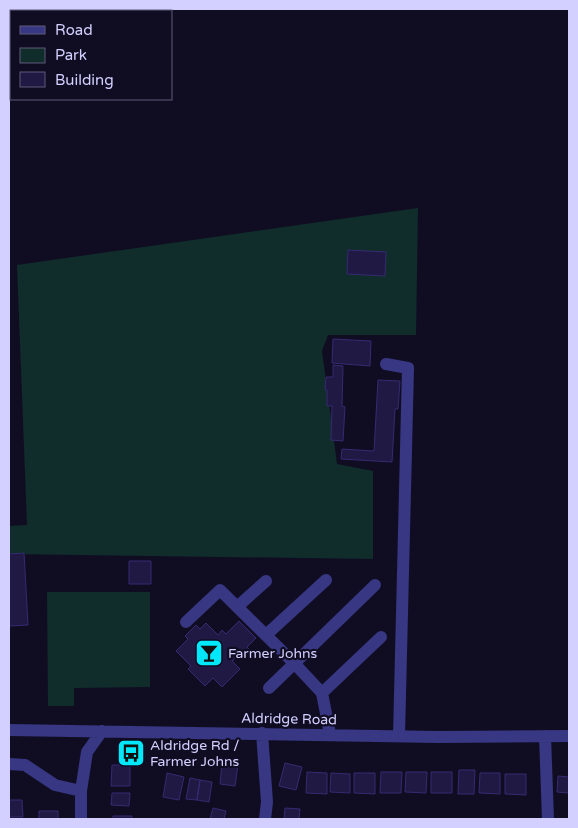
<svg xmlns="http://www.w3.org/2000/svg" width="578" height="828" viewBox="0 0 578 828" font-family="'Varela Round',sans-serif">
  <style>
    .green { fill: #102d2b }
    .building { fill: #201944; stroke: #362a71 }
    .lines { fill: none; stroke-linecap: round; stroke-linejoin: round }
    .minor { stroke: #383783; stroke-width: 12 }
    .labels { text-anchor: middle; dominant-baseline: central; stroke-width: 4.5; stroke-linejoin: round; paint-order: stroke }
    .poi-label { font-size: 14px; fill: #d3cfff; stroke: #100d23; text-anchor: start }
    .street-label { font-size: 14px; fill: #d3cfff; stroke: #100d23 }
  </style>
  <rect width="100%" height="100%" fill="#100d23"/>
  <path class="green" d="M418,208L416,335H328L322,351L337,464L373,471V559L9,554V526L27,525L17,265Z
    M47,592H150V687L74,688V706H48Z"/>
  <path class="building" d="M348,250L386,252L385,276L347,274Z
    M333,339L371,341L370,366L332,363Z
    M333,365L343,366L342,406L345,407L343,441L331,440L332,406H327V390H325L326,377H333Z
    M378,380L400,381L398,409H395L392,462L341,459L342,449L374,451Z
    M24,553L28,625L9,626V554Z
    M129,561H151V584H129Z
    M239,621L256,638L247,647L250,650L245,655L242,652L232,661L240,669L222,687L213,678L205,686L188,669L191,666L176,651L188,639L185,636L196,625L200,629L206,623L218,635L222,630L226,634Z
    M222,763L238,765L235,786L220,784Z
    M285,763L302,767L296,790L279,786Z
    M112,765H130V786H111Z
    M459,770H475L474,794H458Z
    M307,772L327,773V794L306,793Z
    M381,772H402L401,793H380Z
    M406,772H427L426,793L405,792Z
    M431,772H452V793H431Z
    M167,773L184,777L179,800L163,797Z
    M331,773L350,774V793L330,792Z
    M354,773H375V794L354,793Z
    M480,773H500V794L479,793Z
    M505,774H526V795L505,794Z
    M558,776L569,777V793L557,792Z
    M190,778L200,780L197,800L186,799Z
    M200,780L212,782L209,802L197,800Z
    M112,793H130L129,806L111,805Z
    M9,800H22L23,817H9Z
    M213,808L226,811L224,819H210Z
    M285,808L300,809L299,819H284Z
    M39,811H58V819H39Z
    M113,816H132V819H113Z"/>
  <g class="lines">
    <path class="minor" d="M386,364L408,368L399,736
      M237,607L266,581
      M186,622L220,590L294,663L322,693L330,734
      M266,635L326,580
      M269,688L375,585
      M322,693L381,637
      M9,730L438,737L569,736
      M262,733L267,802L265,819
      M545,736L548,819
      M9,764L25,765L55,785L81,791
      M81,819V791L87,752L102,731"/>
  </g>
  <defs>
    <g id="bar-square" transform="scale(1.4375)"><rect x="-9" y="-9" width="18" height="18" rx="4" fill="#00e8fa" stroke="#100d23"/><path d="M-6-5H6L.8 .8V4.5H3.5V6h-7V4.5H-.8V.8Z" fill="#111"/></g>
    <g id="bus-square" transform="scale(1.4375)"><rect x="-9" y="-9" width="18" height="18" rx="4" fill="#00e8fa" stroke="#100d23"/><path d="M-5-6H5V4H4V6H2V4H-2V6H-4V4H-5ZM-3.5-4V0h7V-4ZM-3.5 1.2v1.5H-2V1.2ZM2 1.2v1.5H3.5V1.2Z" fill="#111"/></g>
  </defs>
  <g fill-rule="evenodd">
    <use href="#bar-square" x="209" y="653"/>
    <use href="#bus-square" x="131" y="753"/>
  </g>
  <g class="labels">
    <g class="poi-label">
      <text x="228" y="653">Farmer Johns</text>
      <text x="150" y="745">Aldridge Rd /<tspan x="150" dy="16">Farmer Johns</tspan></text>
    </g>
    <g class="street-label">
      <text transform="translate(289 719) rotate(1)">Aldridge Road</text>
    </g>
  </g>
  <rect width="578" height="828" fill="none" stroke="#d3cfff" stroke-width="20"/>
  <rect x="10" y="10" width="162" height="90" fill="#100d23" stroke="#5e5b7b"/>
  <rect x="20" y="26" width="25" height="8" fill="#383783" stroke="#5e5b7b"/>
  <text x="55" y="35" font-size="15" fill="#d3cfff">Road</text>
  <rect x="20" y="48" width="25" height="15" fill="#102d2b" stroke="#5e5b7b"/>
  <text x="55" y="60" font-size="15" fill="#d3cfff">Park</text>
  <rect x="20" y="72" width="25" height="15" fill="#201944" stroke="#5e5b7b"/>
  <text x="55" y="85" font-size="15" fill="#d3cfff">Building</text>
</svg>
